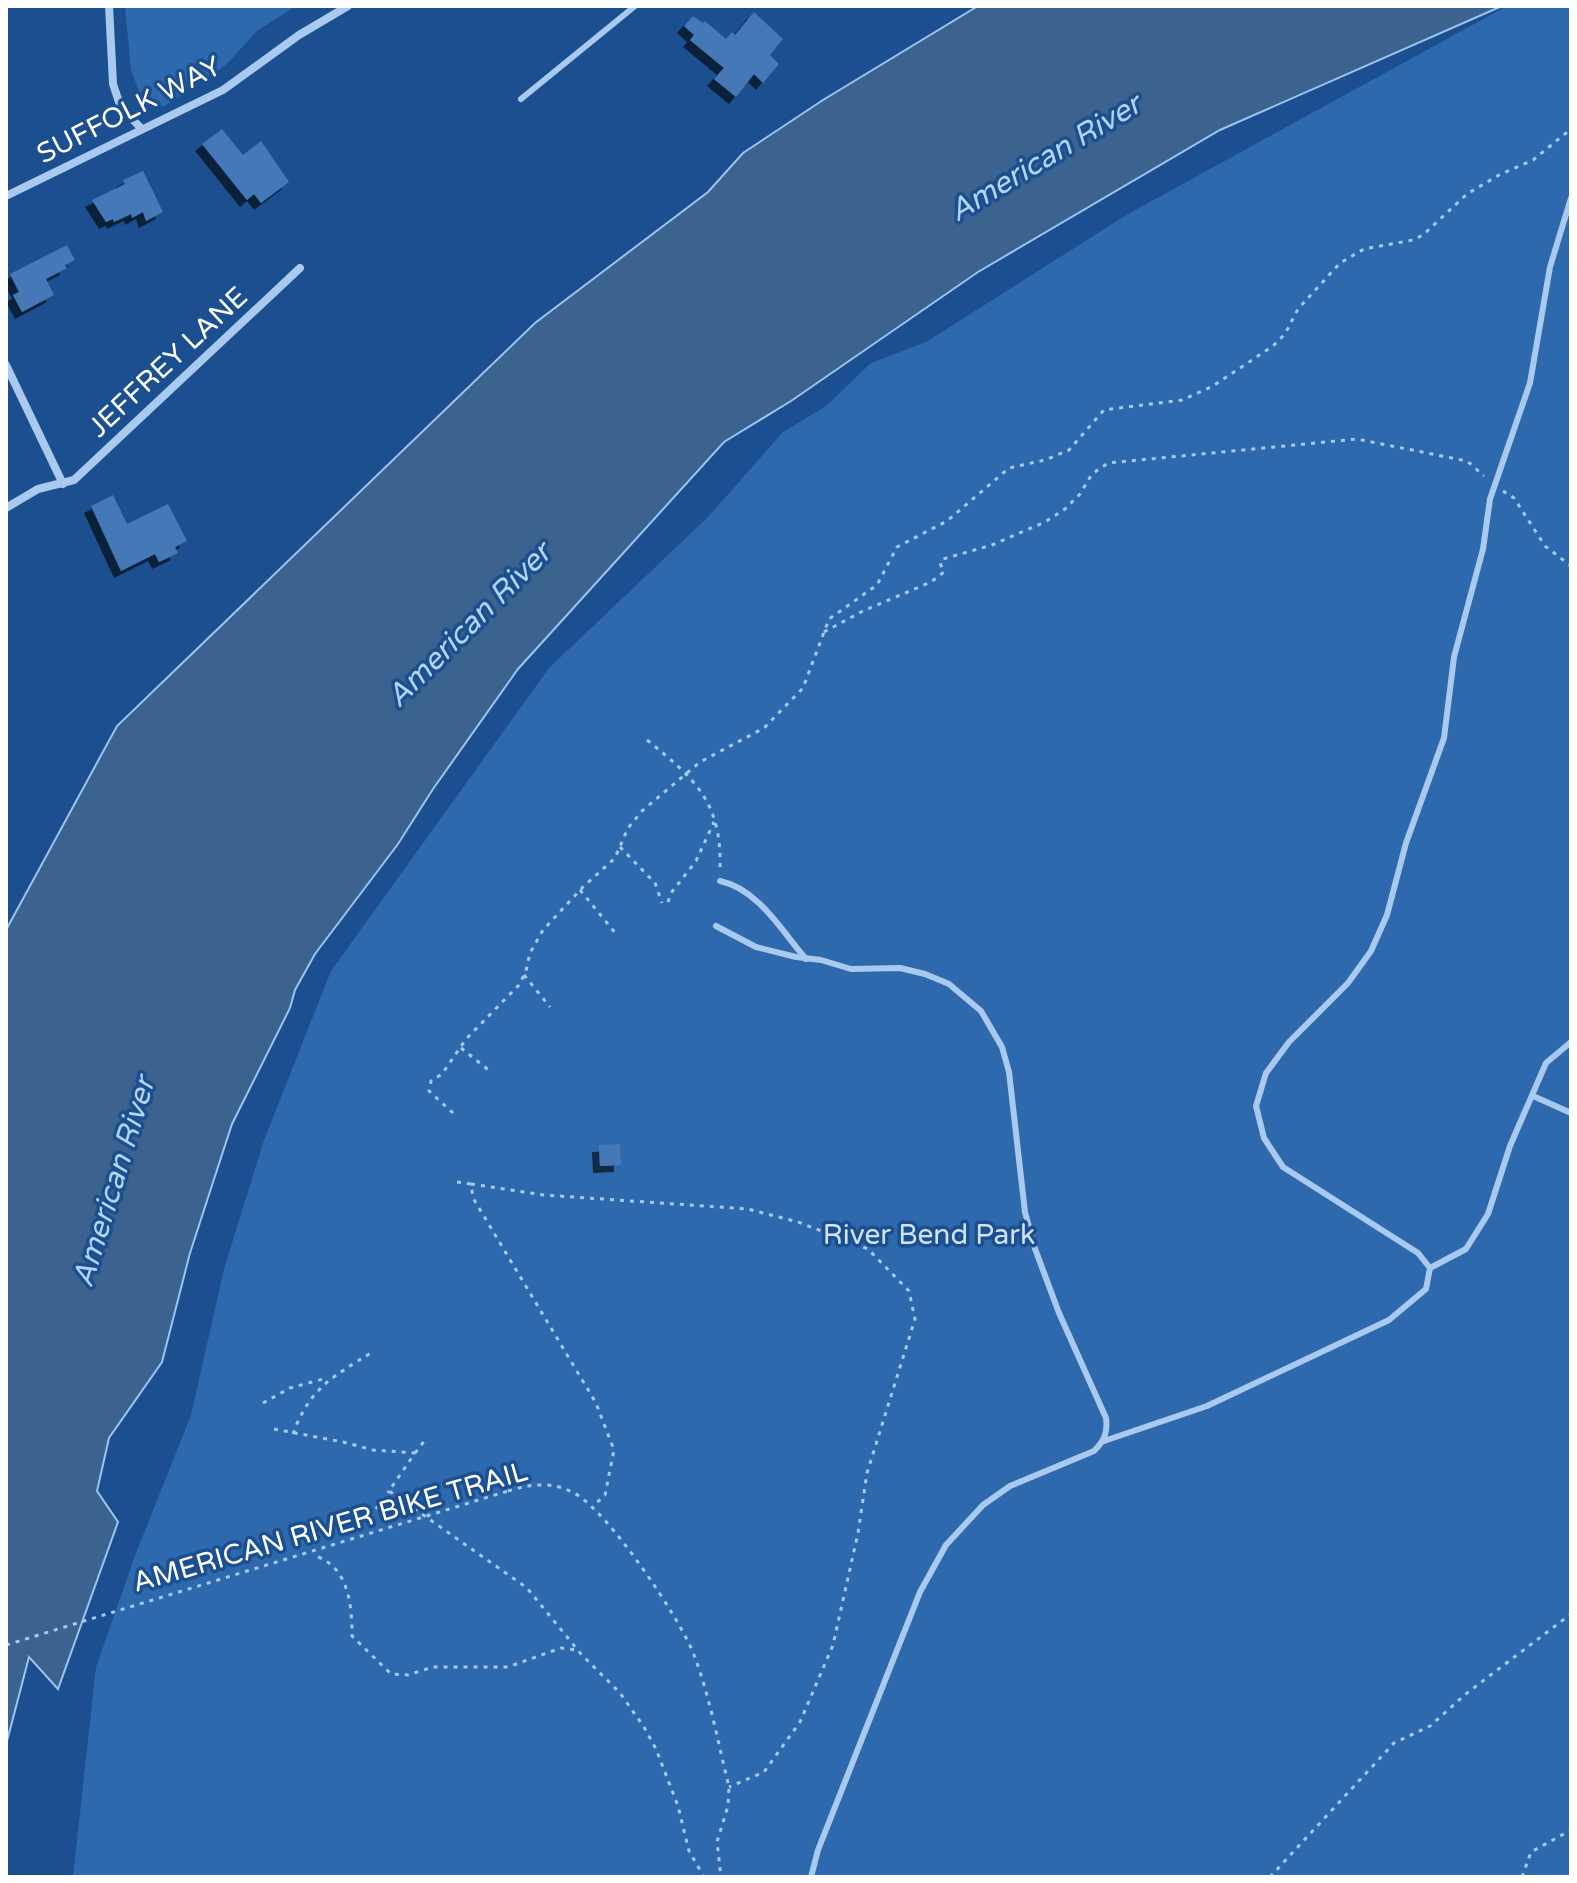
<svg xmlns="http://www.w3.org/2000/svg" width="1577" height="1883" viewBox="0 0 1577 1883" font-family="'Varela Round',sans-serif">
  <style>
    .green { fill: #2e69ad }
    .water { fill: #3c6290; stroke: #9cc4f0; stroke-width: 2 }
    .building { fill: #4478b7; filter: url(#shadow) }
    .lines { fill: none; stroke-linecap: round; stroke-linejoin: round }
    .path { stroke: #a9c9ee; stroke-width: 3; stroke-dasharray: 4 6; stroke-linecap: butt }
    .service { stroke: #a9c9ee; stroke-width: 6 }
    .minor { stroke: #a9c9ee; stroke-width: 8 }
    .path-bridge { stroke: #a9c9ee; stroke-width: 3; stroke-dasharray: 4 6; stroke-linecap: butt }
    .labels { text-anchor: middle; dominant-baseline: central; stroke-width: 7; stroke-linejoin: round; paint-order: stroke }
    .street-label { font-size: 28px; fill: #fff; stroke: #1b4f8f }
    .park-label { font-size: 28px; fill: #cfe3fa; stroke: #1b4f8f }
    .water-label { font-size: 30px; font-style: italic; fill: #b5d3f5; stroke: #1b4f8f }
  </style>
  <defs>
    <filter id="shadow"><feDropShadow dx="-7" dy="7" stdDeviation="0" flood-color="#0009"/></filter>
  </defs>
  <rect width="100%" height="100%" fill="#1b4f8f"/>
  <path class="green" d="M125,6H296L257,31L226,65L163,107L143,102L131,70Z
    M1507,6H1571V1877H73L96,1667L136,1553L191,1415L224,1269L264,1140L331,971L549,668L708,517L783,432L826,406L871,363L926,342L1128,214Z"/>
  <path class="water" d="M978,6H1502L1220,130L978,272L791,401L724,442L518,669L433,789L398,844L315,954L295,990L290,1008L232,1124L190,1253L162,1362L109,1438L97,1491L118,1522L58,1689L29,1657L6,1745V930L117,726L535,323L708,192L743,153L823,100Z"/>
  <path class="building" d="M754,12L783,39L770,55L779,64L763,83L754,74L736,97L714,79L724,68L690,40L694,35L684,26L693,16L703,23L705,21L726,39L732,32L735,35Z
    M222,129L243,155L261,141L289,182L261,203L254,194L247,200L202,144Z
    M143,171L163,212L146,221L143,212L132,218L131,214L114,222L113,219L106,222L92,200L125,184L123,180Z
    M67,245L75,260L65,265L67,268L46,279L54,295L22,312L13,295L19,292L10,274Z
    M113,495L127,524L168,504L187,541L175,547L178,553L159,562L155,554L121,571L91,506Z
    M620,1144L621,1165L600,1166L599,1145Z"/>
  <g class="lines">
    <path class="path" d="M1503,491L1514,498L1545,546L1571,566
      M824,632L863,611L931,582L944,572L940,563L943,559L992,545L1045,522L1065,509L1080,494L1092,474L1108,463L1357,439L1467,461L1484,476
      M647,740C695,779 722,802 720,869
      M620,847L655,883L662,903
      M580,890L617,935
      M668,902L671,893L696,861L714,822
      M524,975L550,1007
      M461,1048L491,1072
      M453,1113L429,1091L431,1081L442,1074L466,1039L519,985L526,971L530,953L543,930L583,887L615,858L628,828L642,811L700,762L764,728L803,688L829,619L877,585L897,547L947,521L1009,468L1045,460L1069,450L1104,410L1182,400L1213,386L1273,346L1285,334L1298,309L1340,263L1364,249L1413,240L1423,235L1467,194L1499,175L1533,160L1571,129
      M457,1182L471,1184L473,1198L596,1403L614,1450L605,1495L593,1506
      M471,1184L544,1195L748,1209L798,1222L868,1249L909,1291L915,1319L867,1473L858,1533L833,1645L800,1722L764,1772L729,1787
      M263,1403L290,1388L327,1378
      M274,1429L343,1442L373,1450L415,1453L389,1491L527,1588L581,1654L620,1693L644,1727L656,1749L678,1806L689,1851L704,1877
      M293,1434C310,1387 334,1376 374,1351
      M415,1453L425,1440
      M508,1491C531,1484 552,1481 574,1493C608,1511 680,1618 694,1655C710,1697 718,1743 729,1787L728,1806L717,1842L721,1877
      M370,1517L389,1491
      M318,1557C349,1569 352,1606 352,1636L391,1674L408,1675L433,1667H508L561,1648L577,1650
      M1270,1877L1394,1743L1430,1726L1467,1693L1571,1614
      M1522,1877L1531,1852L1571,1830"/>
    <path class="service" d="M521,99L635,6
      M720,881C758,889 781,930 806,959
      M716,926L756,947L796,957L821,960L851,969L900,968L925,974L949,984L981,1011L1002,1047L1009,1072L1025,1212L1034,1246L1059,1313L1106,1418C1108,1433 1104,1441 1094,1451L1010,1486L983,1505L946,1545L920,1592L818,1850L811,1877
      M1533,1096L1571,1113
      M1430,1268L1466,1249L1488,1214L1510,1146L1546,1063L1571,1042
      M1104,1441L1207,1406L1389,1320L1426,1289L1430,1268L1418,1253L1283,1167L1264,1138L1256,1106L1266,1073L1289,1042L1348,983L1371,951L1387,915L1406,843L1444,738L1454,657L1483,549L1490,499L1530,383L1550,267L1571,198"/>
    <path class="minor" d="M109,6L113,84L121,108L141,128
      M6,196L223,90L299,35L348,6
      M6,365L63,484
      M6,508L38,489L74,480L300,268"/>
    <path class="path-bridge" d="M6,1645L508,1491"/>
  </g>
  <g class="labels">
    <g class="street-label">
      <text transform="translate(129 110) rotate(-27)">SUFFOLK WAY</text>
      <text transform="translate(168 362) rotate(-43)">JEFFREY LANE</text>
      <text transform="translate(330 1527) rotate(-16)">AMERICAN RIVER BIKE TRAIL</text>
    </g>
    <g class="park-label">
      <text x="929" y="1235">River Bend Park</text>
    </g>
    <g class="water-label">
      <text transform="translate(1045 158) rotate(-31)">American River</text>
      <text transform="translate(469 625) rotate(-45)">American River</text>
      <text transform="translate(114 1182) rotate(-73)">American River</text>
    </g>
  </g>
  <rect width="1577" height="1883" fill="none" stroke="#ffffff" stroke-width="16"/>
</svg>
